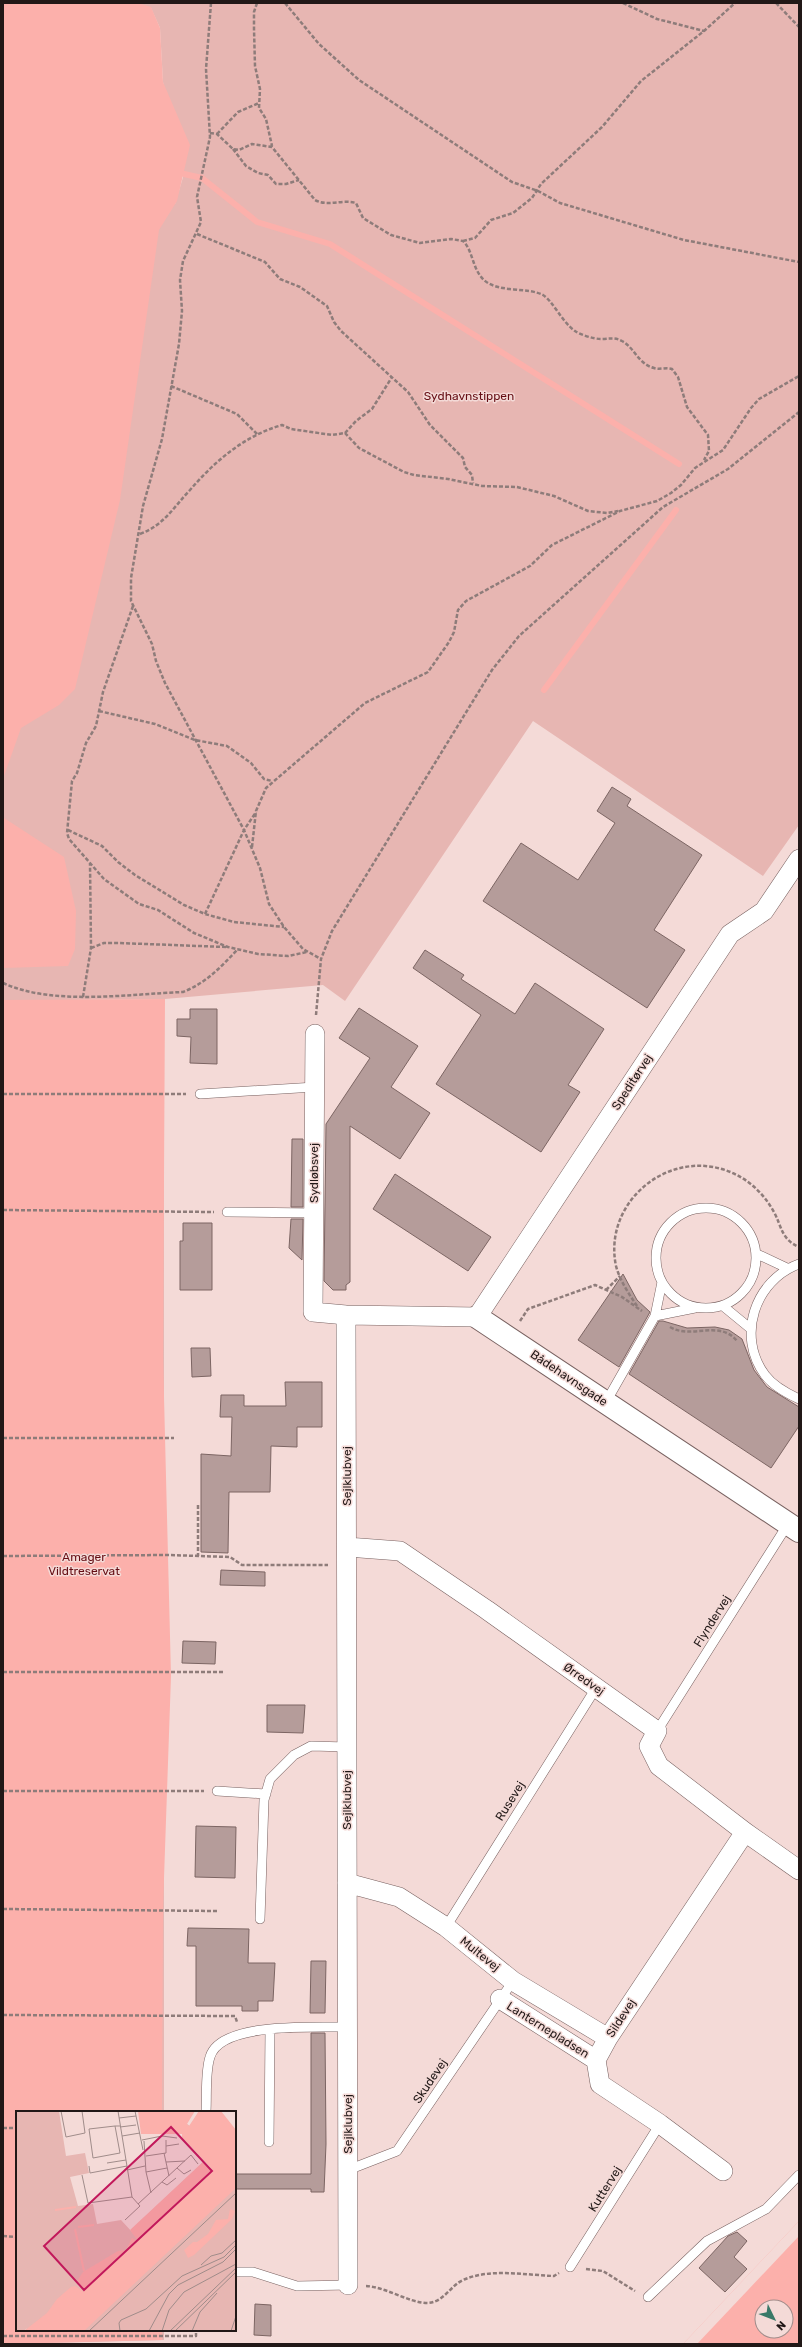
<svg xmlns="http://www.w3.org/2000/svg" width="802" height="2347" viewBox="0 0 802 2347" font-family="Rubik,sans-serif">
  <style>
    .green { fill: #e7b6b2; fill-rule: evenodd }
    .water { fill: #fcb0ab; fill-rule: evenodd }
    .pier { fill: #f4dad7 }
    .lines { fill: none; stroke-linecap: round; stroke-linejoin: round }
    .stream { stroke: #fcb0ab; stroke-width: 6 }
    .building { fill: #b59c9a; stroke: #7c6563 }
    .lane-casing { stroke: #786160; stroke-width: 10 }
    .street-casing { stroke: #786160; stroke-width: 20 }
    .secondary-casing { stroke: #786160; stroke-width: 24 }
    .path { stroke: #8e7c7a; stroke-width: 2.5; stroke-dasharray: 4 2; stroke-linecap: butt }
    .lane { stroke: #fff; stroke-width: 9 }
    .street { stroke: #fff; stroke-width: 19 }
    .secondary { stroke: #fff; stroke-width: 22 }
    .labels { text-anchor: middle; dominant-baseline: central; stroke-width: 3; stroke-linejoin: round; paint-order: stroke }
    .park-label { font-size: 12px; fill: #650d14; stroke: #f4dad7 }
    .street-label { font-size: 12px; fill: #211817; stroke: #f4dad7 }
    .inset-river { fill: none; stroke: #fcb0ab; stroke-width: 2 }
    .inset-road { fill: none; stroke: #a08c8a; stroke-width: 1 }
    .view { fill: #c2185b; fill-opacity: 0.15; stroke: #c2185b; stroke-width: 2 }
    .inset-edge { fill: none; stroke: #211817; stroke-width: 2 }
  </style>
  <rect width="100%" height="100%" fill="#f4dad7"/>
  <path class="green" d="M3,3H799V825L763,876L533,721L345,1001L323,985L165,999L63,1000L164,1016V2112H17V2330H164V2340L3,2344ZM151,8L160,28L163,82L184,174L175,204Z"/>
  <path class="water" d="M3,3H138L151,7L160,28L163,82L190,145L177,201L159,230L120,500L75,689L59,705L21,728L4,776V818L64,857L76,911L75,949L68,966L3,968Z
    M165,999L163,1357L171,1676L163,1907L162,2112H17V2330H162V2340L3,2344V1000Z
    M799,2221V2344H683ZM762,2307H786V2331H762Z"/>
  <path class="pier" d="M799,2221V2236L697,2344H683Z"/>
  <g class="lines">
    <path class="stream" d="M184,174L202,178L257,222L330,244L679,464
      M544,690L676,510"/>
  </g>
  <path class="building" d="M612,787L631,799L627,806L702,855L654,930L685,950L647,1008L483,901L521,843L578,880L615,823L597,811Z
    M425,950L464,975L461,979L515,1014L535,983L604,1029L568,1085L580,1092L541,1152L436,1084L481,1015L413,968Z
    M359,1008L418,1046L391,1087L430,1113L400,1159L350,1126V1282L346,1285V1290H333L324,1281L326,1124L370,1058L339,1038Z
    M190,1009H217V1064L190,1063L191,1037L177,1036V1019H190Z
    M292,1139H303V1207H291Z
    M395,1174L491,1237L468,1271L373,1209Z
    M291,1219H303L302,1260L289,1248Z
    M183,1223H212V1290H180V1241H183Z
    M623,1274L637,1300L650,1312L619,1367L578,1340Z
    M659,1321H663L687,1328L715,1327L729,1330L742,1339L754,1370L767,1387L799,1407V1426L771,1468L629,1374Z
    M191,1348H210L211,1376L192,1377Z
    M285,1382H322V1427H297V1447L271,1446L270,1492H229L228,1553L201,1552V1454L231,1456L232,1417H220L221,1395H244V1406H286Z
    M221,1570L265,1572V1586L220,1585Z
    M183,1641L216,1642L215,1664L182,1663Z
    M267,1705H305L303,1733L267,1732Z
    M196,1826L236,1827L235,1878L195,1877Z
    M188,1928L249,1929L248,1963H275L273,2001H258V2011H242V2006H196V1946H187Z
    M311,1961H326L325,2013H310Z
    M311,2033H325L326,2144L324,2192H311V2189H235V2174H311Z
    M737,2232L747,2241L734,2257L747,2269L725,2292L699,2268L728,2236Z
    M255,2304L271,2305V2336L254,2335Z"/>
  <g class="lines">
    <g class="lane-casing">
      <path id="lane" d="M200,1094L315,1087
        M656 1258a50 50 0 1 1 100 0a50 50 0 1 1-100 0Z
        M227,1212L314,1213
        M757,1254L787,1268
        M799,1264C755,1280 736,1336 765,1375C773,1386 786,1393 799,1399
        M723,1306L751,1329
        M655,1316L695,1308
        M606,1402L655,1316L662,1282
        M657,1731L788,1524
        M217,1791L266,1794
        M260,1919L264,1800L270,1779L294,1755L311,1746L347,1747
        M446,1927L596,1688
        M206,2112C207,2096 205,2072 210,2057C220,2021 317,2028 347,2027
        M269,2142L270,2030
        M348,2170L397,2151L513,1981
        M570,2267L660,2124
        M235,2272H253L297,2286L348,2285
        M648,2297L707,2241L766,2209L799,2175"/>
    </g>
    <g class="street-casing">
      <path id="street" d="M315,1034L313,1312L346,1315L477,1317L730,934L764,911L799,859
        M346,1315L348,2285
        M347,1547L400,1551L487,1610L657,1731L649,1746L659,1766L745,1832L799,1870
        M347,1883L399,1897L446,1927L513,1981L608,2038
        M500,1999L596,2060
        M723,2171L660,2124L600,2084L596,2060L608,2038L745,1832"/>
    </g>
    <g class="secondary-casing">
      <path id="secondary" d="M477,1317L799,1531"/>
    </g>
    <path class="path" d="M211,3L206,69L210,137L197,197L201,222L183,261L180,280L182,311L179,344L162,439L143,506L131,578V601L152,644L156,661L165,683L244,830L260,868L269,904L284,927L303,949L321,959
      M257,3L254,12V29L255,66L260,89L259,108L266,119L272,146
      M285,3L319,44L359,80L512,182L538,191L560,203L684,240L799,262
      M623,3L657,19L704,31
      M776,3L799,27
      M210,133L217,134L233,149L239,150L252,144L272,147L315,200C328,207 341,199 356,203L363,218L391,235L420,243L451,239L463,241C473,250 472,269 484,280C498,293 528,287 543,295C553,301 562,322 575,331C581,335 594,339 601,339C609,339 615,337 622,341C635,348 638,364 654,368C660,370 666,367 672,369L678,377L687,407L708,435L709,451L704,460
      M217,134L238,112L259,103
      M233,149L246,166L258,173L268,175L276,184H286L299,180
      M197,234L265,262L280,279L300,287L327,306L334,322L341,331L408,392L430,425L463,458L465,467L472,475L473,483
      M463,241L475,238L491,220L513,213L532,198L541,184L602,127L641,81L704,31L735,3
      M171,386L237,414L257,434
      M345,433L356,421L372,409L392,377
      M140,534C164,525 173,508 190,490C215,461 244,436 282,425L291,429L332,435L345,433L359,448L404,472L414,475L448,479L482,486L517,487L554,496L588,511L607,513L618,511
      M133,606L103,692L96,726L86,743L77,773L72,781L67,833L69,839L104,879L139,904L158,910L194,933L228,947L258,954L288,956L307,952
      M99,711L155,724L195,740L227,746L251,763L264,779L272,781
      M68,830L102,846L118,862L135,875L184,905L205,914L234,922L284,927
      M252,847L256,811L266,788L365,703L428,672L449,642L454,632L458,610L466,601L530,566L552,545L620,511L657,501L671,493L681,485L695,468L723,450L751,408L759,399L799,376
      M205,914L244,830L256,812
      M91,948L104,943H119L226,947
      M3,983C53,1006 128,994 183,992C206,983 221,967 238,949
      M83,997L91,948L90,863
      M316,1015L321,959L332,931L492,670L519,636L663,507L728,469L799,412
      M3,1094H186
      M3,1210L214,1212
      M606,1290L620,1276
      M637,1306C629,1294 620,1281 616,1266C603,1204 665,1150 725,1170C746,1177 763,1192 774,1212C782,1227 781,1239 799,1247
      M520,1321L528,1309L595,1285L622,1297L642,1311
      M670,1327C692,1340 719,1319 737,1341
      M3,1438H174
      M198,1505V1556
      M3,1556L169,1555L230,1557L242,1565H328
      M3,1672H223
      M3,1791H204
      M3,1909L217,1911
      M3,2015L235,2016L237,2022
      M3,2128H17
      M3,2236L17,2237
      M586,2269L603,2271L635,2291
      M366,2286C386,2287 409,2303 428,2303C444,2302 450,2286 463,2280C490,2268 525,2275 554,2276L559,2273
      M3,2336H196V2330"/>
    <use href="#lane" class="lane"/>
    <use href="#street" class="street"/>
    <use href="#secondary" class="secondary"/>
  </g>
  <g class="labels">
    <g class="park-label">
      <text x="469" y="396">Sydhavnstippen</text>
      <text x="84" y="1557">Amager<tspan x="84" dy="14">Vildtreservat</tspan></text>
    </g>
    <g class="street-label">
      <text transform="translate(632 1082) rotate(-57)">Speditørvej</text>
      <text transform="translate(314 1173) rotate(-90)">Sydløbsvej</text>
      <text transform="translate(569 1378) rotate(34)">Bådehavnsgade</text>
      <text transform="translate(347 1476) rotate(-90)">Sejlklubvej</text>
      <text transform="translate(712 1621) rotate(-58)">Flyndervej</text>
      <text transform="translate(584 1679) rotate(35)">Ørredvej</text>
      <text transform="translate(347 1800) rotate(-90)">Sejlklubvej</text>
      <text transform="translate(510 1801) rotate(-58)">Rusevej</text>
      <text transform="translate(480 1954) rotate(39)">Multevej</text>
      <text transform="translate(621 2018) rotate(-57)">Sildevej</text>
      <text transform="translate(548 2030) rotate(32)">Lanternepladsen</text>
      <text transform="translate(430 2081) rotate(-56)">Skudevej</text>
      <text transform="translate(348 2124) rotate(-90)">Sejlklubvej</text>
      <text transform="translate(605 2189) rotate(-58)">Kuttervej</text>
    </g>
  </g>
  <g transform="translate(16 2111)">
    <rect width="220" height="220" fill="#f4dad7"/>
    <path d="M0,0H43L50,45L69,42L73,62L54,66L62,95L77,93L81,113L105,109L117,122L115,119L187,51L198,60L166,26L171,13L174,15L183,0L220,19V220H9L11,217L8,220H0Z" fill="#e7b6b2"/>
    <path d="M122,0H179L171,13L173,15L183,0H205L220,19V77L68,220H8L31,202L41,188L55,176L59,175L68,181L61,170L67,161L102,140L110,139L116,127L122,130L114,119L187,51L198,60L166,26V23H125ZM214,98L219,100L216,108L178,144L172,147L168,139L177,131H181L192,123L200,109L212,108Z" fill="#fcb0ab"/>
    <path class="inset-river" d="M39,99L60,96M62,116L78,114M59,118L68,160"/>
    <path class="inset-road" d="M45,0L50,26L69,22L66,0M102,0L116,86L124,95L109,109M119,0L127,39M103,7L120,5M99,15L73,18L77,47L104,42L99,15H104M104,16L120,14M106,25L124,22M126,29L146,25L161,27M128,30L130,61L135,82M150,35L163,33M148,42L153,65M130,45L150,42V29M150,51L169,50M91,52L110,49M73,55L74,62L111,55M161,57L168,63L175,59M111,59L129,55M130,61L151,57M66,64L72,92L116,86M146,71L151,74L160,67M122,93L175,44L182,53M185,154L195,145L206,142L220,129M73,220L220,82M104,220L103,212L105,209L130,198L166,165L208,146L220,134M133,220L153,183L162,174L207,151L220,138M146,220L153,199L168,181L220,153M154,220L220,157M159,220L220,161M176,220L184,201L201,182M215,220L220,205"/>
    <path class="view" d="M155,16L196,60L68,179L28,135Z"/>
    <rect width="220" height="220" class="inset-edge"/>
  </g>
  <rect width="802" height="2347" fill="none" stroke="#211817" stroke-width="8"/>
  <g transform="translate(774 2319) rotate(133)"><circle r="19" fill="#f4dad7" stroke="#a08c8a"/>
  <path d="M0-3L7 15L0 10L-7 15Z" fill="#397968"/>
  <text y="-6" font-size="11" font-weight="bold" text-anchor="middle" fill="#211817">N</text>
  </g>
</svg>
